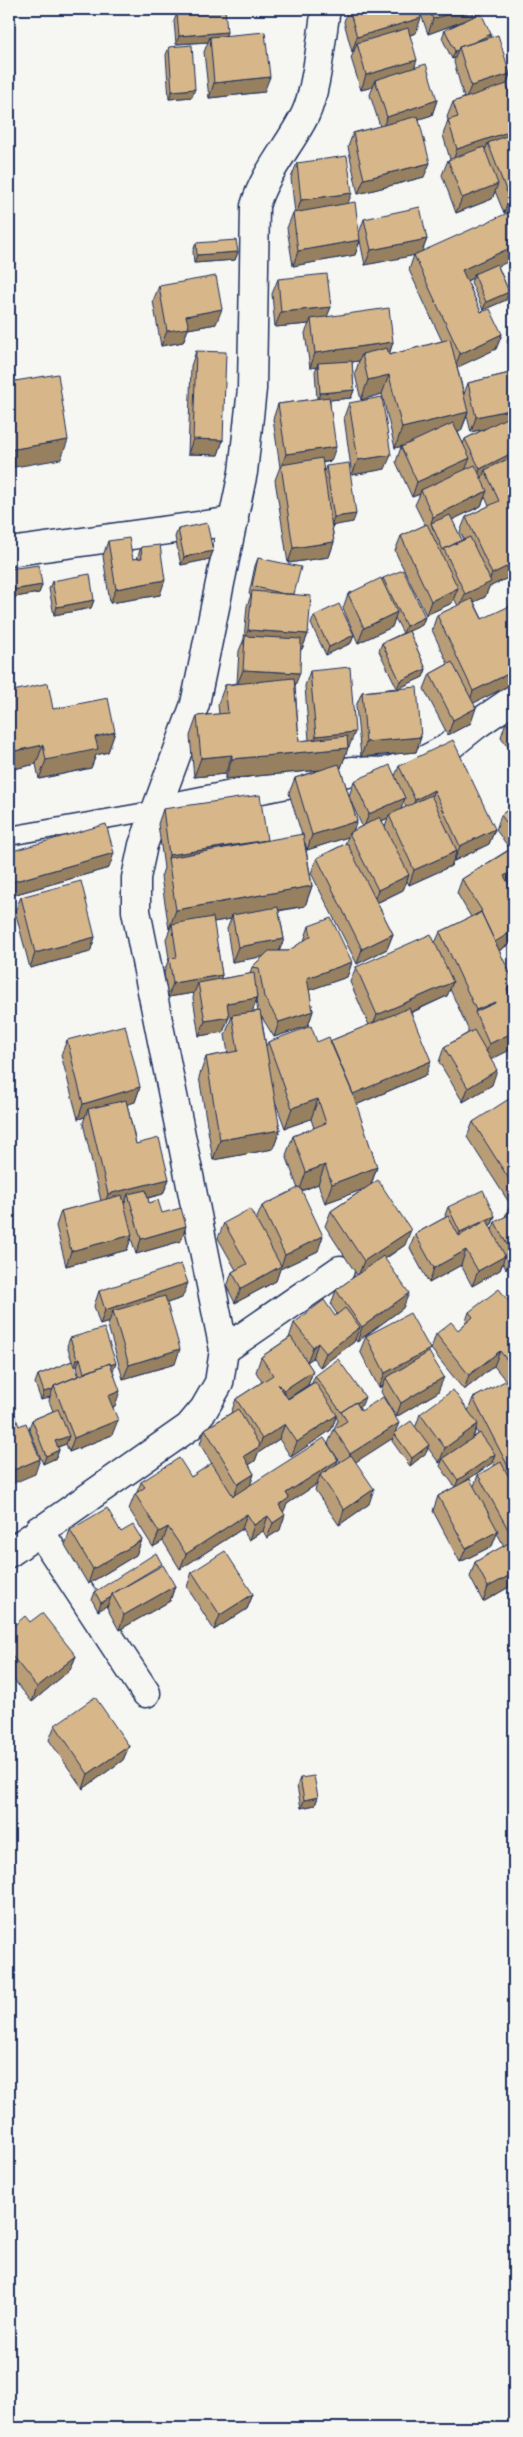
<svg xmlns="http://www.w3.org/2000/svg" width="523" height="2437" viewBox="0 0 523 2437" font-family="'Architects Daughter',sans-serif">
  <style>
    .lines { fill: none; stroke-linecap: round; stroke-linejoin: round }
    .lane-casing { stroke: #1b2f5e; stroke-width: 21 }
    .street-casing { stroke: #1b2f5e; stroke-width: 31 }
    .secondary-casing { stroke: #1b2f5e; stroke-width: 31 }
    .lane { stroke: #f6f6f2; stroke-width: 18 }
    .street { stroke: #f6f6f2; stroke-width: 28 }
    .secondary { stroke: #f6f6f2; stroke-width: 28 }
    .wall { fill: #b99d77; stroke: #1b2f5e; fill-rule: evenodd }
    .shaded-wall { fill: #968061; stroke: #1b2f5e }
    .building { fill: #d7b78a; stroke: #1b2f5e }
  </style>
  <rect width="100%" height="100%" fill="#f6f6f2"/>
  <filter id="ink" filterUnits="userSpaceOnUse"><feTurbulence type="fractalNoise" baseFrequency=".02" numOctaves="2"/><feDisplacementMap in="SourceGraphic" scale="10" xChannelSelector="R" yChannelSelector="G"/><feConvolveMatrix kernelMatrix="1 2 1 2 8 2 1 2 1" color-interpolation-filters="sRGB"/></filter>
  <g filter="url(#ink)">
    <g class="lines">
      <g class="lane-casing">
        <path id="lane" d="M9,836L157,810"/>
      </g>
      <g class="street-casing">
        <path id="street" d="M9,552L234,521
          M157,810L352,771L385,772L423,761L446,749L476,725L514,699
          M224,1350L340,1270
          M39,1530L146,1693"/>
      </g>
      <g class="secondary-casing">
        <path id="secondary" d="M9,1553L189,1427L204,1409L219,1383L224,1350L136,911V878L143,845L195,704L243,472L252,389L255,206C265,172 289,147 305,115C317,90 321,38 326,9"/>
      </g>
      <use href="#lane" class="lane"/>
      <use href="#street" class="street"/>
      <use href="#secondary" class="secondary"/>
    </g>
    <path class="wall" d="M348,9H419L416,33L410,35L415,67L437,100L432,115L419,119L424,177L358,194L348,147L353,133L380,126L370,95L373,87L361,90L351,58L354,51L352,52L344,22Z
      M419,9H475L472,17L491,34L489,38L510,74L506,85L510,94L514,83V209L504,213L495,191L492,199L456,213L442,175L448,160L450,159L443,135L448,120L447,117L453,102L464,98L454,62L455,58L452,59L442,38L445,30L461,22L428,34Z
      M177,13L227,32L226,35L264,92L209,98L204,52L208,42L176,44L174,21Z
      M169,47L192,97L169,99L166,55Z
      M297,163L348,204L359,233L364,219L427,239L422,252L498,266L509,292L506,300L483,310L471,282L473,278L467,281L481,312L502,334L496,349L457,367L464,394L468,383L514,372V575L489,587L485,597L474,602L514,683L473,703L471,723L448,735L424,689L430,674L448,664L432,630L437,615L458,606L454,598L452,603L426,615L395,551L401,536L425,525L415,505L420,494L412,497L396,462L401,447L406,445L395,448L382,394L361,400L355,374L359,361L352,362L354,390L351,398L330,400L331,461L322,463L324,472L326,466L353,522L332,525L334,542L329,557L288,563L275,480L280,467L273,419L278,404L317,399L315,371L317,367L310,368L305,333L309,324L275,327L272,294L278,279L331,307L327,316L393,342L389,355L442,341L409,270L414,255L365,265L360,241L355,255L293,266L287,228L293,213H295L291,178ZM467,416L471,432L484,429L465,439L463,444L458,432L461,431ZM485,497L489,506L466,517L460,532L464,539L462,540L452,520L481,506Z
      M196,243L238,252L235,260L194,263L193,251Z
      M159,286L216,324L188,329L183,342L161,346L153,301Z
      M514,292V313L508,301L511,293Z
      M514,325V355L507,341L512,326Z
      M196,351L223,440L218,455L188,454L191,366Z
      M349,403L385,469L352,475L344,417Z
      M178,529L213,551L210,559L181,565L175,537Z
      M108,541L133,559H137L141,547L160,595L110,603L103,556Z
      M258,558L294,594L308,634L302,649H301L295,686L299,741L309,740L305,686L310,671L349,747H348L341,768H340L349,796L354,781L395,776L399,766L495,829L489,844L454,861V859L451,866L409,885L407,881L403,890L377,903L393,934L387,949L357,964L311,873L317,858L345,844L348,837L307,850L305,843L312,886L305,906L279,911L284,939L279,951H288L304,941L309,926L352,962L347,977L309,990L313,1011L308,1026L274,1037L261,1016L266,1046L268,1042H317L330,1041L369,1025L350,982L356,967L435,943L440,932L471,917L457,893L462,879L510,849L496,830L501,815L514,805V882L509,885L514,893V941L499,951L514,982L509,994L513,1003H514V1048L491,1059L492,1085L463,1102L439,1062L444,1047L468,1033V1029L450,989L447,996L411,1013L426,1075L356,1105L377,1167L371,1185L405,1245L385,1259L403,1308L357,1342L355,1339L354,1342L320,1367L313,1358L307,1362L313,1371L308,1385L288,1399L312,1383L315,1376L362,1405L359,1407L361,1411L395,1433L416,1426L420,1414L468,1411L473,1398L506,1381L494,1366L464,1390L431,1349L436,1334L458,1330L465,1324L469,1312L514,1308V1385L511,1387L509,1384L511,1389L514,1387V1584L483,1602L470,1577L475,1562L504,1546L497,1533L492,1546L460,1562L433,1511L438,1496L455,1487L440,1466L442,1461L439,1463L428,1448L426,1453L410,1466L392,1441L393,1438L355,1462L369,1504L339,1525L315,1490L317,1484L287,1504L283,1512L280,1530L267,1538L263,1531L249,1540L242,1529L180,1569L163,1541L153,1547L129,1509L135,1494L137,1492L141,1482L191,1477L212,1464L200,1444L205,1429L231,1413L236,1399L262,1382L256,1372L261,1357L289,1338L294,1323L335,1316L337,1314L331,1305L336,1290L357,1275L325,1226L331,1211L364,1189L325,1203L318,1184L302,1191L318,1251L280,1269L276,1281L235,1303L227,1287L232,1272L236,1270L218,1238L224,1223L256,1220L262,1206L298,1189L286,1155L293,1136L314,1128L311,1119L285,1128L275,1101L280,1130L273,1149L213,1160L199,1077L206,1057L228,1053L225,1035L232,1016L229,1017L223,1032L199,1036L193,998L194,993L168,997L164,973L169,958L166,939L170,929H169L161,877L164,868L158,824L163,809L267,841L302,835L289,793L295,778L321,770L225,779V774L194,777L190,736L197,716L219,714L218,704L225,685L237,683L239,651L244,639L247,606L251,595L249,594L255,566ZM349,797L362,826L353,831L357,821ZM403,802L406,807L401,809ZM388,818L385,827L382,821ZM231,919L227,929L232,962L264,956L252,967L250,974L220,979L222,975L213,922ZM256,1001L258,1011L252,1012ZM336,1417L338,1420L335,1427L336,1428L334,1429L328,1444L340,1462L336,1465L250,1485L254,1474L249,1465L255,1461L258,1453L279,1439L291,1457L331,1430ZM476,1429L478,1434L473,1438ZM492,1461L495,1466L478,1475L474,1486L463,1483L492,1463Z
      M9,569L42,585L39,593L9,598Z
      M383,578L425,617L422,625L409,631L426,669L423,677L399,688L421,737L416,752L361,757L356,706L362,692L397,688L379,651L382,643L403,633L395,618L392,627L358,643L343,608L348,594L382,580Z
      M52,581L94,600L91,608L54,615L49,589Z
      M314,616L354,635L351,643L326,655L311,624Z
      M9,692L53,709L115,732L108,752L96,755L91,768L39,779L36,764L9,770Z
      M514,716V755L501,737L506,722Z
      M9,852L109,868L9,896Z
      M21,897L95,937L90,952L30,968L15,911Z
      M67,1040L140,1087L135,1102L127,1104L136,1144L169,1179L163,1194L148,1198L149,1203L162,1213L181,1241L136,1254L131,1238L127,1250L66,1266L56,1226L61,1211L101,1201L83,1123L85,1117L78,1119L61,1055Z
      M514,1101V1265L506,1269L503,1263L500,1270L472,1286L461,1265L429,1283L410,1248L415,1234L446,1217L445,1215L448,1207L495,1216L492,1224L489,1226L492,1230L495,1222L505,1217L510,1204L467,1137L473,1122Z
      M99,1291L182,1298L167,1303L175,1364L123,1379L108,1326L109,1322L100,1325L94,1306Z
      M366,1336L428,1352L438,1392L396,1417L381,1392L383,1385L379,1388L360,1351Z
      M70,1338L113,1371L115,1406L113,1407L112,1435L69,1452L66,1444L58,1447L59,1450L56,1458L43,1464L29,1428L32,1420L53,1411L49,1401L50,1397L41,1400L35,1383L38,1375L72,1361L67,1346ZM77,1366L79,1376H78L74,1367Z
      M70,1530L121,1532L142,1540L136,1555L88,1584L65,1545Z
      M192,1572L253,1594L247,1609L214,1630L187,1587Z
      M175,1586L170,1601L119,1630L107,1608L108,1605L98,1611L92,1600L95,1592Z
      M30,1622L76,1656L70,1670L32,1702L9,1674V1630Z
      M55,1725L129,1746L123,1760L83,1789L49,1740Z
      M300,1778L318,1797L315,1805L301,1808L297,1786Z"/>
    <path class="shaded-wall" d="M463,9H475L472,18L428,34L433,19Z
      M421,18L416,33L359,50L357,43L354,51L352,52L357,37Z
      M227,32L224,40L210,37L208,42L176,44L179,36Z
      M491,34L488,42L460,49Z
      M458,50L455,58L452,59L455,51Z
      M417,60L412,75L375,80L373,87L361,90L366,75Z
      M510,74L505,89L465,101L471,86Z
      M270,77L264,92L209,98L214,83Z
      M195,89L192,97L169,99L172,91Z
      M437,100L432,115L381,131L387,117Z
      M514,130V143H488L484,153L452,164L457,149Z
      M430,163L424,177L358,194L364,179Z
      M498,184L492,199L456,213L462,198Z
      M352,193L346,208L296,215L301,200Z
      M514,196V209L504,213L509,198Z
      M427,239L421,254L365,265L371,250Z
      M360,240L355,255L293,266L298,251Z
      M514,246V259L475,277L474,274L473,278L457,285L462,270Z
      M238,252L235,260L194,263L197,255Z
      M509,292L506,300L483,310L486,302Z
      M331,307L325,322L311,319L309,324L275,327L281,312Z
      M222,309L216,324L188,329L183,342L161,346L167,331L186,316Z
      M502,334L496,349L454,369L460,354Z
      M393,342L388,357L362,354L359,361L318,367V363L317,367L310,368L315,353Z
      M389,375L382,394L361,400L368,380Z
      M354,390L351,398L317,401L320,393Z
      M514,409V422L471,432L476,417Z
      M468,412L461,431L395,448L402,428Z
      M193,439L223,440L218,455L188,454Z
      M68,440L61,459L9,468V450Z
      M336,447L331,461L281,469V467L286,454Z
      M514,452V464L485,470L481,481L475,484L480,469Z
      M391,455L385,469L352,475L358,460Z
      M470,458L464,473L421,490L420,494L412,497L417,482Z
      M487,491L481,506L433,529L431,523L433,517Z
      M356,514L353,522L331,526L334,517Z
      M334,542L329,557L288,563L293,548Z
      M213,551L210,559L181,565L184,557Z
      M514,563V575L489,587L485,597L459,609L465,594L488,583L492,574Z
      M165,580L160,595L110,603L116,589Z
      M42,585L39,593L9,598L12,590Z
      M458,588L452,603L426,615L431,601Z
      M94,600L91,608L54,615L57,607Z
      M397,612L392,627L358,643L364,628Z
      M425,617L422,625L403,634L406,626Z
      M248,630L308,634L302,649L244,645V641Z
      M354,635L351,643L326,655L329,647Z
      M426,669L423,677L397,689L400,681Z
      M243,670L300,673L294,688L237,685Z
      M514,671V683L468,706L473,691Z
      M476,708L471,723L448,735L453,720Z
      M115,732L108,752L96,755L91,768L39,779L46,760L95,737Z
      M355,732L349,747L310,751L316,736Z
      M421,737L416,752L361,757L366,742Z
      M43,745L36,764L9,770V767L15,751Z
      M348,748L341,768L225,779L232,759Z
      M232,755L225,774L194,777L201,758Z
      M434,790L428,805L409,814L415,800Z
      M405,798L400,812L389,815L388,818L363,829L369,814Z
      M357,821L351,836L349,833L348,837L307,850L312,835Z
      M495,829L489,844L454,861L460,846Z
      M267,840L168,859L169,855Z
      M457,851L451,866L409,885L414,870Z
      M114,853L109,868L9,896V890L12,882Z
      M514,870V882L499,891L504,876Z
      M409,875L403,890L372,905L378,890Z
      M312,886L305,906L233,918L232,915L231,919L173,929L172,924L170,929H169L176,910Z
      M514,930V941L487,958L492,943Z
      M393,934L387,949L357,964L362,949Z
      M95,937L90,952L30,968L35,953Z
      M284,939L278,954L232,962L238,947Z
      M352,962L347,977L301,993L307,978Z
      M222,975L216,990L198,983L194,993L168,997L173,983Z
      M453,982L447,996L371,1030L377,1015Z
      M514,982L506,1002L507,989Z
      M257,998L252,1013L221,1018L227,1003Z
      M495,1002L487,1021L475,1013L476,1010Z
      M313,1011L308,1026L274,1037L279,1022Z
      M229,1017L223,1032L199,1036L205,1021Z
      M514,1032V1048L482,1064L489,1044Z
      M431,1061L426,1075L344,1110L350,1095Z
      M497,1070L492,1085L463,1102L468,1088Z
      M140,1087L135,1102L90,1116L88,1109L85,1117L78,1119L83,1104Z
      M318,1099L311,1119L285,1128L292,1108Z
      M280,1130L273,1149L213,1160L220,1140Z
      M325,1165L318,1184L299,1192L306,1172Z
      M377,1167L370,1187L325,1203L332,1184Z
      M169,1179L163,1194L131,1202L128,1194L125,1203L103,1209L108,1194Z
      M514,1192V1201L511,1202Z
      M495,1216L492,1224L457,1240L460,1232Z
      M186,1226L181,1241L136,1254L141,1239Z
      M411,1230L405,1245L358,1276L364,1261Z
      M132,1235L127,1250L66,1266L71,1251Z
      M323,1236L318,1251L280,1269L276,1281L235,1303L241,1288L281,1266L285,1255Z
      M466,1250L461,1265L429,1283L434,1268Z
      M514,1253V1265L506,1269L512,1254Z
      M505,1256L500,1270L472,1286L478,1271Z
      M188,1283L182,1298L116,1320L113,1311L109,1322L100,1325L105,1310Z
      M409,1293L403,1308L357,1342L362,1327Z
      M360,1327L354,1342L320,1367L326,1353Z
      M318,1343L313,1358L307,1362L313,1347Z
      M180,1349L175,1364L123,1379L129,1365Z
      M430,1349L424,1364L386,1378L383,1385L379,1388L385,1373Z
      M500,1351L494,1366L464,1390L469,1375Z
      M80,1358L77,1366L74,1367L77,1359Z
      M116,1363L113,1371L84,1373Z
      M313,1371L308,1385L278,1405L284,1390Z
      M444,1377L438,1392L396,1417L401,1403Z
      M514,1379V1385L511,1387Z
      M53,1389L50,1397L41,1400L44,1392Z
      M120,1391L115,1406L103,1411L108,1396Z
      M365,1397L362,1405L344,1417L342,1413Z
      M337,1415L331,1430L291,1457L297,1442Z
      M118,1420L112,1435L69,1452L74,1438Z
      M399,1423L393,1438L345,1469L350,1454Z
      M285,1424L279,1439L258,1453L255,1461L238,1471L244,1456L259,1447L262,1439Z
      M478,1424L472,1439L443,1458L442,1461L439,1463L445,1448Z
      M69,1436L66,1444L52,1449L55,1441Z
      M429,1445L426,1453L410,1466L412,1458Z
      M59,1450L56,1458L43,1464L46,1456Z
      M495,1454L492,1463L455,1488L458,1480Z
      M40,1459L35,1474L9,1485V1472Z
      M338,1460L333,1475H320L317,1484L287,1504L283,1513L279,1505L286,1493Z
      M254,1474L249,1489L233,1499L238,1484Z
      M514,1478V1490L509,1492Z
      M374,1489L369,1504L339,1525L344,1510Z
      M247,1514L242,1529L180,1569L186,1554Z
      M285,1515L280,1530L267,1538L273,1523Z
      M268,1516L263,1531L249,1540L254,1525Z
      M168,1527L163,1541L153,1547L159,1532Z
      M498,1531L492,1546L460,1562L466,1548Z
      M142,1540L136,1555L88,1584L93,1569Z
      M514,1573V1584L483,1602L488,1587Z
      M175,1586L170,1601L119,1630L124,1615Z
      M253,1594L247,1609L214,1630L220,1615Z
      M111,1597L108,1605L98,1611L101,1603Z
      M76,1656L70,1670L32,1702L37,1687Z
      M129,1746L123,1760L83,1789L88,1774Z
      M318,1797L315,1805L301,1808L304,1800Z"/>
    <path class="building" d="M225,9L227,32L179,36L177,13Z
      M349,9H419L421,18L357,37Z
      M429,9H463L433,19Z
      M481,13L491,34L472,43L459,47L458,50L455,51L445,30Z
      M408,28L417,60L366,75L357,43Z
      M265,32L270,77L214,83L210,37Z
      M498,35L510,74L471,86L459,47Z
      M192,45L195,89L172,91L169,47Z
      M426,64L437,100L387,117L375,80Z
      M507,84L514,107V130L457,149L448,120L458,117L453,102Z
      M418,116L430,163L364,179L353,133Z
      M514,133V196L509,198L488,143Z
      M484,147L498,184L462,198L448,160Z
      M347,156L352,193L301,200L297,163Z
      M355,202L360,240L298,251L293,213Z
      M420,207L427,239L371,250L364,219Z
      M512,211L514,216V246L462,270L481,312L490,309L502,334L460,354L414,255Z
      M236,240L238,252L197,255L196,243Z
      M497,264L509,292L486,302L474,274Z
      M327,274L331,307L281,312L278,279Z
      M216,276L222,309L186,316L189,328L167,331L159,286Z
      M514,292V299L511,293Z
      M389,308L393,342L315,353L311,319Z
      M450,339L468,412L402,428L389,375L368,380L362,354L387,348L389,355Z
      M196,351L226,352L223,440L193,439Z
      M352,361L354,390L320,393L318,363Z
      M514,372V409L476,417L468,383Z
      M58,374L68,440L9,450V382Z
      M329,397L336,447L286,454L278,404Z
      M382,397L391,455L358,460L349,403Z
      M514,414V452L480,469L465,439Z
      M453,423L470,458L417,482L401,447Z
      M514,456V563L492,574L466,517L499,501L485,470Z
      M322,458L334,542L293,548L281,465Z
      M349,463L356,514L334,517L326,466Z
      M475,465L487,491L433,517L421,490Z
      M450,515L462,540L444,549L443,550L431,523Z
      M207,523L213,551L184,557L178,529Z
      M427,524L458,588L431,601L401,536Z
      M470,537L491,582L465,594L444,549Z
      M129,538L133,559L142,558L141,547L160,545L165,580L116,589L108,541Z
      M258,558L301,567L294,594H284L252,586Z
      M39,565L42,585L12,590L9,569Z
      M403,570L425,617L406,626L383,578Z
      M90,574L94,600L57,607L52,581Z
      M381,578L397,612L364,628L348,594Z
      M252,591L311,596L308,634L248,630Z
      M472,599L482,619L514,604V671L473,691L437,615Z
      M339,604L354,635L329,647L314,616Z
      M409,631L426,669L400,681L382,643Z
      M245,636L301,639L300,673L243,670Z
      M452,662L476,708L453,720L430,674Z
      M350,667L355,732L316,736L310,671Z
      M294,678L299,741L347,736L348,748L232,759V755L201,758L197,716L228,713L225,685Z
      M48,683L53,709L108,698L115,732L95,737L98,749L46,760L43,745L15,751L9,721V692Z
      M417,687L421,737L366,742L362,692Z
      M514,716V733L506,722Z
      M453,740L495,829L460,846L434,790L415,800L399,766Z
      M339,764L357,821L312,835L295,778Z
      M390,765L405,798L369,814L354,781Z
      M260,795L267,840L169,855L163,809Z
      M431,795L457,851L414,870L389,815Z
      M514,805V833L501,815Z
      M380,817L409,875L378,890L349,833Z
      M106,824L114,853L12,882L9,870V852Z
      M303,834L312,886L176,910L168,858Z
      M347,843L393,934L362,949L317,858Z
      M511,849L514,855V870L504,876L514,893V930L495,942L481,912L475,916L482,911L462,879Z
      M81,881L95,937L35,953L21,897Z
      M278,907L284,939L238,947L232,915Z
      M481,912L514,982L507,989L513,1003H514V1032L489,1044L475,1012L495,1003V1002L476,1010L440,932Z
      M213,917L222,975L173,983L169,958L177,957L172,924Z
      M331,918L352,962L307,978L313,1011L279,1022L264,997L259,968L252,967L269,951H288L311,936L309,926Z
      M431,934L453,982L377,1015L356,967Z
      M254,973L257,998L227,1003L229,1017L205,1021L198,983Z
      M409,1008L431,1061L353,1094L330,1041Z
      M260,1011L280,1130L220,1140L206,1057L238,1051L232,1015Z
      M125,1025L140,1087L83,1104L67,1040Z
      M311,1026L317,1042L329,1037L352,1091L377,1167L332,1184L325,1165L306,1172L293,1136L326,1123L318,1099L292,1108L268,1042Z
      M474,1030L497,1070L468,1088L444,1047Z
      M512,1097L514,1101V1187L473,1122Z
      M126,1100L136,1144L159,1138L169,1179L108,1194L88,1109Z
      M378,1180L411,1230L364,1261L331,1211Z
      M300,1187L323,1236L285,1255L262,1206Z
      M146,1190L149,1203L158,1200L162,1213L181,1208L186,1226L141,1239L128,1194Z
      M483,1190L495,1216L460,1232L448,1207Z
      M122,1195L132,1235L71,1251L61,1211Z
      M514,1199V1208L510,1201Z
      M250,1209L281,1266L241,1288L232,1272L247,1264L224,1223Z
      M514,1212V1253L512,1254L495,1222Z
      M448,1216L459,1236L487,1220L505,1256L478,1271L466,1250L434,1268L415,1234Z
      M383,1256L409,1293L362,1327L336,1290Z
      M181,1264L188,1283L105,1310L99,1291Z
      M499,1289L514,1308V1369L500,1351L469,1375L436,1334L451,1322L458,1330L473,1317L469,1312Z
      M165,1296L180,1349L129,1365L113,1311Z
      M324,1300L335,1316L345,1308L360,1327L326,1353L318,1343L313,1347L294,1323Z
      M410,1313L430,1349L385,1373L366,1336Z
      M104,1328L116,1363L110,1365V1363L84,1373L80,1358L77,1359L70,1338Z
      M291,1337L313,1371L284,1390L278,1384L288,1399L315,1382L337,1415L297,1442L285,1424L262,1439L236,1399L273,1375L261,1357Z
      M429,1352L444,1377L401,1403L386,1378Z
      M338,1359L365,1397L356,1403V1402L341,1412L315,1376Z
      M72,1361L78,1376L54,1386L53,1389L44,1392L38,1375Z
      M110,1363L120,1391L108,1396L118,1420L74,1438L54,1386Z
      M507,1380L511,1389L514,1387V1478L473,1398Z
      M453,1390L478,1424L445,1448L420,1414Z
      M383,1397L399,1423L350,1454L334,1429L347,1421L341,1412L356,1402L361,1411Z
      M9,1400L19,1426L26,1423L40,1459L9,1472Z
      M58,1409L69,1436L55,1441L59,1450L46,1456L32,1420Z
      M238,1409L260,1446L244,1456L254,1474L238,1484L205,1429Z
      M411,1421L429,1445L412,1458L394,1433Z
      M480,1433L495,1454L458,1480L443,1458Z
      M324,1438L338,1460L286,1493L289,1498L279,1505L285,1515L273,1523L268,1516L254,1525L247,1514L186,1554L168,1527L159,1532L135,1494L145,1487L141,1482L179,1458L191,1477L212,1463L233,1496Z
      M351,1455L374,1489L344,1510L320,1475Z
      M501,1462L514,1487V1573L488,1587L475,1562L514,1540L478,1475Z
      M470,1479L498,1531L466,1548L438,1496Z
      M107,1508L121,1532L133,1525L142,1540L93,1569L70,1530Z
      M225,1551L253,1594L220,1615L192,1572Z
      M156,1553L162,1564L112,1594L111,1597L101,1603L95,1592Z
      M163,1565L175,1586L124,1615L112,1594Z
      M42,1613L76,1656L37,1687L9,1652V1640L13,1636L9,1630L25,1616L30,1622Z
      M95,1697L129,1746L88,1774L55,1725Z
      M314,1776L318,1797L304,1800L300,1778Z"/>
  </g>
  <rect width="523" height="2437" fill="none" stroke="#f6f6f2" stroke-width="30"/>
  <rect x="15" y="15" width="493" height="2407" fill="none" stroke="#1b2f5e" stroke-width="2" filter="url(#ink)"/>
</svg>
